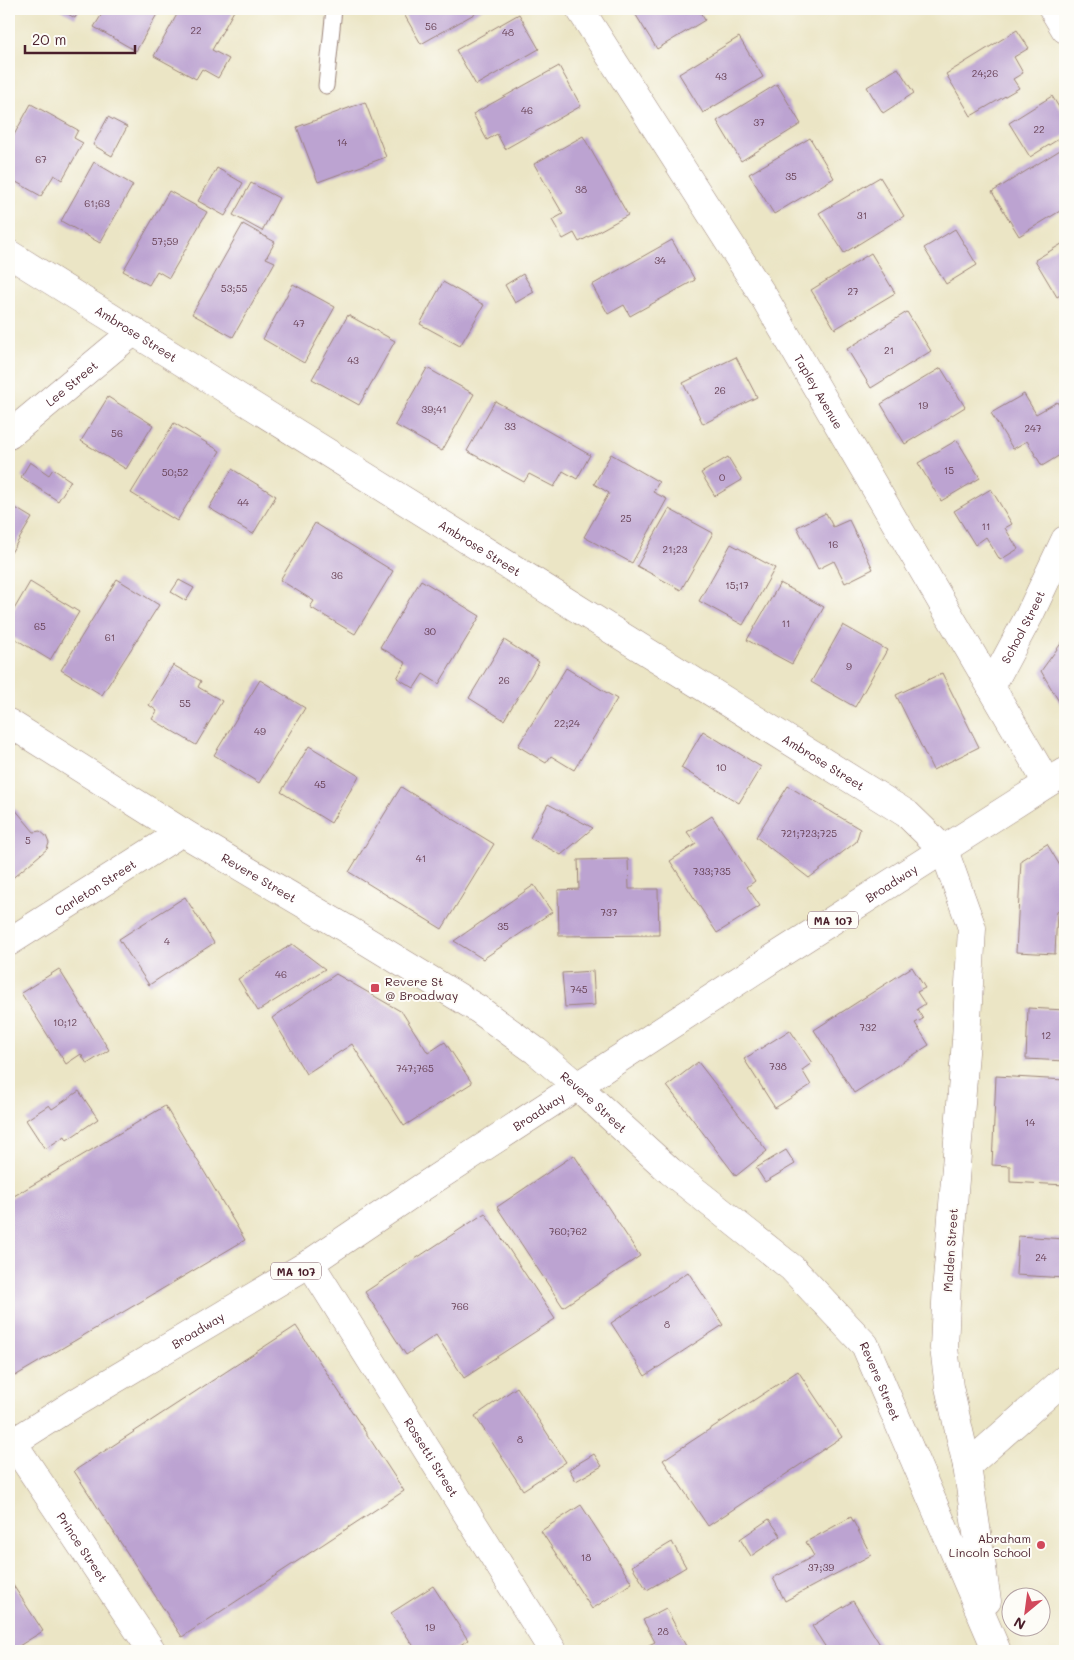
<svg xmlns="http://www.w3.org/2000/svg" width="1074" height="1660" viewBox="0 0 1074 1660" font-family="Mali,sans-serif">
  <style>
    .building { fill: #bca3d1 }
    .lines { fill: none; stroke-linecap: round; stroke-linejoin: round }
    .lane-casing { stroke: #9a8278; stroke-width: 17 }
    .street-casing { stroke: #9a8278; stroke-width: 29 }
    .secondary-casing { stroke: #9a8278; stroke-width: 29 }
    .primary-casing { stroke: #9a8278; stroke-width: 29 }
    .lane { stroke: #fff; stroke-width: 15 }
    .street { stroke: #fff; stroke-width: 28 }
    .secondary { stroke: #fff; stroke-width: 28 }
    .primary { stroke: #fff; stroke-width: 28 }
    .poi-dot { fill: #d1495b; stroke: #fdfcf7; stroke-width: 2 }
    .labels { text-anchor: middle; dominant-baseline: central; stroke-width: 4; stroke-linejoin: round; paint-order: stroke }
    .number-label { font-size: 10px; fill: #664054 }
    .shield { fill: #fdfcf7; stroke: #806168; stroke-width: 1 }
    .shield-label { font-size: 11px; font-weight: bold; fill: #4a1f2b }
    .street-label { font-size: 12px; fill: #4a1f2b; stroke: #fdfcf7 }
    .poi-label { font-size: 12px; fill: #4a1f2b; stroke: #fdfcf7; text-anchor: start }
  </style>
  <rect width="100%" height="100%" fill="#fdfcf7"/>
  <filter id="ink" filterUnits="userSpaceOnUse"><feTurbulence type="fractalNoise" baseFrequency=".02" numOctaves="2"/><feDisplacementMap in="SourceGraphic" scale="10" xChannelSelector="R" yChannelSelector="G"/><feConvolveMatrix kernelMatrix="1 2 1 2 8 2 1 2 1" color-interpolation-filters="sRGB"/></filter>
  <filter id="wash" filterUnits="userSpaceOnUse"><feTurbulence type="fractalNoise" baseFrequency=".0096" numOctaves="4" result="noise"/><feDisplacementMap in="SourceGraphic" scale="20" xChannelSelector="R" yChannelSelector="G"/><feGaussianBlur stdDeviation="1.12" result="paint"/><feColorMatrix in="noise" values="0 0 0 0 0 0 0 0 0 0 0 0 0 0 0 0 0 1.4 0 .05"/><feComposite in="paint" operator="in"/></filter>
  <g filter="url(#wash)">
    <rect width="100%" height="100%" fill="#ebe5c5"/>
    <g id="blocks">
      <path class="building" d="M59,9H80L75,18Z
        M105,9H160L136,51L94,27Z
        M180,9H235L212,50L229,59L218,78L202,69L196,79L154,56Z
        M401,9H483L421,44Z
        M640,9H698L705,20L657,49L634,12Z
        M519,14L539,49L476,85L456,50Z
        M1017,30L1029,48L1014,57L1023,73L1013,79L1019,88L971,116L946,74Z
        M739,37L763,77L703,113L679,74Z
        M559,66L581,106L505,149L497,134L487,140L473,114Z
        M898,68L914,93L883,113L867,87Z
        M777,84L801,124L741,161L717,121Z
        M1052,96L1065,117V135L1030,157L1009,123Z
        M365,102L386,157L318,182L297,127Z
        M31,104L78,130L74,138L83,143L62,180L54,175L41,196L9,178V144Z
        M108,117L127,127L112,156L93,145Z
        M583,136L628,215L579,242L574,233L563,239L552,220L563,214L534,164Z
        M810,138L834,178L774,214L749,174Z
        M1065,147V208L1019,236L992,192Z
        M94,162L133,185L100,243L61,221Z
        M217,168L243,183L225,216L198,201Z
        M880,177L904,216L844,253L819,213Z
        M251,183L279,198L262,231L233,215Z
        M169,191L207,212L169,278L157,271L149,285L123,271Z
        M243,224L275,242L266,258L275,262L233,337L192,314Z
        M955,229L977,265L946,284L924,248Z
        M672,240L695,280L630,316L624,305L608,314L592,285Z
        M1065,242V292L1057,297L1035,260Z
        M871,253L895,293L835,329L811,290Z
        M523,274L534,292L515,303L505,285Z
        M443,282L484,305L460,346L420,324Z
        M293,284L335,307L304,363L263,339Z
        M907,312L931,351L871,388L847,349Z
        M348,315L395,341L359,405L312,379Z
        M736,357L757,397L703,424L683,383Z
        M427,368L474,394L442,451L395,425Z
        M941,368L965,407L905,444L881,404Z
        M1024,394L1036,414L1057,402L1065,415V452L1042,466L1027,441L1013,449L991,413Z
        M108,397L153,425L126,469L81,441Z
        M495,401L590,455L577,479L563,471L554,487L529,474L524,482L467,451Z
        M174,423L220,451L177,521L131,493Z
        M957,440L980,478L941,501L918,463Z
        M611,454L659,482L653,492L667,499L632,563L584,537L609,493L594,484Z
        M728,457L742,480L715,496L701,473Z
        M30,462L49,475L53,469L71,481L58,501L21,477Z
        M232,469L276,496L253,534L209,508Z
        M991,489L1012,524L1005,528L1018,549L1000,560L986,537L975,545L954,511Z
        M9,504L32,518L9,556Z
        M669,509L713,533L681,590L637,566Z
        M826,513L833,527L849,520L873,569L845,583L834,561L818,569L797,527Z
        M315,523L393,571L355,634L310,607L314,601L280,580Z
        M731,544L775,568L743,625L699,601Z
        M117,579L159,605L102,695L61,670Z
        M179,580L194,588L186,601L171,592Z
        M421,580L480,616L439,684L423,674L414,688L397,678L406,663L380,647Z
        M30,582L79,612L50,660L9,635V618Z
        M780,583L824,607L792,664L747,640Z
        M843,625L887,650L855,707L811,682Z
        M1065,638V702L1061,705L1041,671Z
        M504,640L539,662L504,720L469,698Z
        M173,665L201,681L198,687L222,701L196,745L152,719L157,711L149,705Z
        M566,668L617,699L574,770L551,756L546,763L518,746Z
        M942,673L979,747L933,770L896,695Z
        M260,680L305,708L259,783L214,755Z
        M703,731L761,767L739,803L681,768Z
        M309,746L359,776L331,823L281,792Z
        M788,786L860,829L856,842L809,878L756,837Z
        M401,787L494,844L442,929L349,872Z
        M9,802L34,832L40,831L46,836L49,843L47,849L9,881Z
        M548,804L593,828L561,855L530,838Z
        M712,816L755,881L747,887L760,906L717,933L670,861L696,844L687,832Z
        M1047,844L1065,874V907L1057,912L1055,954L1016,952L1021,860Z
        M628,859L629,889H658L659,935L559,936L558,890L579,889L578,860Z
        M534,885L552,912L483,959L454,941Z
        M185,897L214,943L149,985L119,939Z
        M292,944L325,969L258,1011L238,979Z
        M912,967L925,988L917,992L925,1004L917,1009L923,1019L915,1023L929,1045L854,1093L814,1030Z
        M59,969L109,1050L87,1064L81,1054L66,1064L21,993Z
        M593,971L595,1005L565,1007L562,973Z
        M336,974L402,1012L428,1053L445,1042L472,1083L404,1126L352,1044L306,1074L272,1018Z
        M1028,1008L1065,1010V1061L1026,1059Z
        M790,1030L812,1063L802,1070L811,1085L775,1108L744,1059Z
        M698,1062L767,1151L736,1176L667,1086Z
        M996,1076L1065,1080V1185L1010,1182V1166L992,1165Z
        M79,1091L98,1119L67,1140L65,1136L45,1149L26,1120L49,1105L52,1109Z
        M165,1106L245,1240L15,1376L9,1365V1199Z
        M786,1150L795,1164L765,1182L756,1168Z
        M574,1155L640,1256L563,1307L497,1207Z
        M485,1213L555,1319L464,1378L436,1335L406,1355L365,1292Z
        M1018,1236L1065,1239V1278L1016,1275Z
        M688,1272L723,1325L645,1376L611,1323Z
        M296,1326L404,1491L182,1637L74,1471Z
        M798,1371L842,1437L708,1526L663,1460Z
        M517,1387L566,1462L523,1490L475,1416Z
        M594,1454L602,1466L576,1481L569,1469Z
        M581,1505L632,1583L592,1609L541,1531Z
        M851,1517L871,1555L785,1601L773,1578L814,1556L806,1542Z
        M769,1519L781,1536L751,1556L740,1539Z
        M672,1542L686,1567L647,1590L632,1566Z
        M9,1579L43,1631L11,1651H9Z
        M433,1586L468,1640L451,1651H417L391,1613Z
        M853,1601L884,1651H828L812,1626Z
        M666,1608L688,1650L685,1651H637L655,1642L643,1620Z"/>
    </g>
  </g>
  <g filter="url(#ink)">
    <use href="#blocks" fill-opacity="0" stroke="#9a8278" stroke-width="1"/>
    <g class="lines">
      <g class="lane-casing">
        <path id="lane" d="M326,86L334,9"/>
      </g>
      <g class="street-casing">
        <g id="street">
          <path id="s1" d="M580,9L764,297L1047,783"/>
          <path d="M1053,9L1065,29"/>
          <path id="s2" d="M9,254L907,814L944,850"/>
          <path id="s3" d="M9,435L134,331"/>
          <path id="s4" d="M991,687L1029,616L1065,540"/>
          <path id="s5" d="M9,942L182,832"/>
          <path id="s6" d="M310,1263L553,1651"/>
          <path id="s7" d="M13,1443L152,1651"/>
          <path d="M967,1466L1065,1379"/>
        </g>
      </g>
      <g class="secondary-casing">
        <g id="secondary">
          <path id="s8" d="M9,723L182,832L355,934L478,1009L536,1051L577,1086L670,1171L792,1268L865,1345L997,1651"/>
          <path d="M944,850L972,928L966,1040L947,1281L944,1348L949,1387L967,1466L987,1601"/>
        </g>
      </g>
      <g class="primary-casing">
        <g id="primary">
          <path id="s9" d="M9,1445L75,1403L310,1263L421,1188L772,959L1065,772"/>
        </g>
      </g>
      <use href="#lane" class="lane"/>
      <use href="#street" class="street"/>
      <use href="#secondary" class="secondary"/>
      <use href="#primary" class="primary"/>
    </g>
  </g>
  <g class="poi-dot">
    <rect x="370" y="983" width="10" height="10" rx="2.5"/>
    <circle cx="1041" cy="1545" r="5"/>
  </g>
  <g class="labels">
    <g class="number-label">
      <text x="431" y="26">56</text>
      <text x="196" y="30">22</text>
      <text x="508" y="32">48</text>
      <text x="985" y="73">24;26</text>
      <text x="721" y="76">43</text>
      <text x="527" y="110">46</text>
      <text x="759" y="122">37</text>
      <text x="1039" y="129">22</text>
      <text x="342" y="142">14</text>
      <text x="41" y="159">67</text>
      <text x="791" y="176">35</text>
      <text x="581" y="189">38</text>
      <text x="97" y="203">61;63</text>
      <text x="862" y="215">31</text>
      <text x="165" y="241">57;59</text>
      <text x="660" y="260">34</text>
      <text x="234" y="288">53;55</text>
      <text x="853" y="291">27</text>
      <text x="299" y="323">47</text>
      <text x="889" y="350">21</text>
      <text x="353" y="360">43</text>
      <text x="720" y="390">26</text>
      <text x="923" y="405">19</text>
      <text x="434" y="409">39;41</text>
      <text x="510" y="426">33</text>
      <text x="1033" y="428">247</text>
      <text x="117" y="433">56</text>
      <text x="949" y="470">15</text>
      <text x="175" y="472">50;52</text>
      <text x="722" y="477">0</text>
      <text x="243" y="502">44</text>
      <text x="626" y="518">25</text>
      <text x="986" y="526">11</text>
      <text x="833" y="544">16</text>
      <text x="675" y="549">21;23</text>
      <text x="337" y="575">36</text>
      <text x="737" y="585">15;17</text>
      <text x="786" y="623">11</text>
      <text x="40" y="626">65</text>
      <text x="430" y="631">30</text>
      <text x="110" y="637">61</text>
      <text x="849" y="666">9</text>
      <text x="504" y="680">26</text>
      <text x="185" y="703">55</text>
      <text x="567" y="723">22;24</text>
      <text x="260" y="731">49</text>
      <text x="721" y="767">10</text>
      <text x="320" y="784">45</text>
      <text x="809" y="833">721;723;725</text>
      <text x="28" y="840">5</text>
      <text x="421" y="858">41</text>
      <text x="712" y="871">733;735</text>
      <text x="609" y="912">737</text>
      <text x="503" y="926">35</text>
      <text x="167" y="941">4</text>
      <text x="281" y="974">46</text>
      <text x="579" y="989">745</text>
      <text x="65" y="1022">10;12</text>
      <text x="868" y="1027">732</text>
      <text x="1046" y="1035">12</text>
      <text x="778" y="1066">738</text>
      <text x="415" y="1068">747;765</text>
      <text x="1030" y="1122">14</text>
      <text x="568" y="1231">760;762</text>
      <text x="1041" y="1257">24</text>
      <text x="460" y="1306">766</text>
      <text x="667" y="1324">8</text>
      <text x="520" y="1439">8</text>
      <text x="586" y="1557">18</text>
      <text x="821" y="1567">37;39</text>
      <text x="430" y="1627">19</text>
      <text x="663" y="1631">28</text>
    </g>
    <g class="shield">
      <rect x="808" y="911.5" width="50" height="17" rx="4"/>
      <rect x="271" y="1262.5" width="50" height="17" rx="4"/>
    </g>
    <g class="shield-label">
      <text x="833" y="920">MA 107</text>
      <text x="296" y="1271">MA 107</text>
    </g>
    <g class="street-label">
      <text stroke="none"><textPath href="#s2" startOffset="150">Ambrose Street</textPath></text>
      <text stroke="none"><textPath href="#s3" startOffset="81">Lee Street</textPath></text>
      <text stroke="none"><textPath href="#s1" startOffset="451">Tapley Avenue</textPath></text>
      <text stroke="none"><textPath href="#s2" startOffset="555">Ambrose Street</textPath></text>
      <text stroke="none"><textPath href="#s4" startOffset="68">School Street</textPath></text>
      <text stroke="none"><textPath href="#s2" startOffset="960">Ambrose Street</textPath></text>
      <text stroke="none"><textPath href="#s8" startOffset="294">Revere Street</textPath></text>
      <text stroke="none"><textPath href="#s9" startOffset="1046">Broadway</textPath></text>
      <text stroke="none"><textPath href="#s5" startOffset="102">Carleton Street</textPath></text>
      <text stroke="none"><textPath href="#s8" startOffset="698">Revere Street</textPath></text>
      <text stroke="none"><textPath href="#s9" startOffset="626">Broadway</textPath></text>
      <text transform="translate(950 1250) rotate(-86)">Malden Street</text>
      <text stroke="none"><textPath href="#s9" startOffset="221">Broadway</textPath></text>
      <text stroke="none"><textPath href="#s8" startOffset="1102">Revere Street</textPath></text>
      <text stroke="none"><textPath href="#s6" startOffset="229">Rossetti Street</textPath></text>
      <text stroke="none"><textPath href="#s7" startOffset="125">Prince Street</textPath></text>
    </g>
    <g class="poi-label">
      <text x="385" y="981">Revere St<tspan x="385" dy="14">@ Broadway</tspan></text>
      <text x="1031" y="1538" text-anchor="end">Abraham<tspan x="1031" dy="14">Lincoln School</tspan></text>
    </g>
  </g>
  <rect width="1074" height="1660" fill="none" stroke="#fdfcf7" stroke-width="30"/>
  <g transform="translate(1026 1612) rotate(209)"><circle r="24" fill="#fdfcf7" stroke="#b5a4a5"/>
  <path d="M0-4L9 19L0 12L-9 19Z" fill="#d1495b"/>
  <text y="-8" font-size="14" font-weight="bold" text-anchor="middle" fill="#4a1f2b">N</text>
  </g>
  <path d="M25 45v8h110v-8" fill="none" stroke="#4a1f2b" stroke-width="2.5"/>
  <text x="32" y="45" font-size="15" fill="#4a1f2b" stroke="#fdfcf7" stroke-width="4" paint-order="stroke">20 m</text>
</svg>
